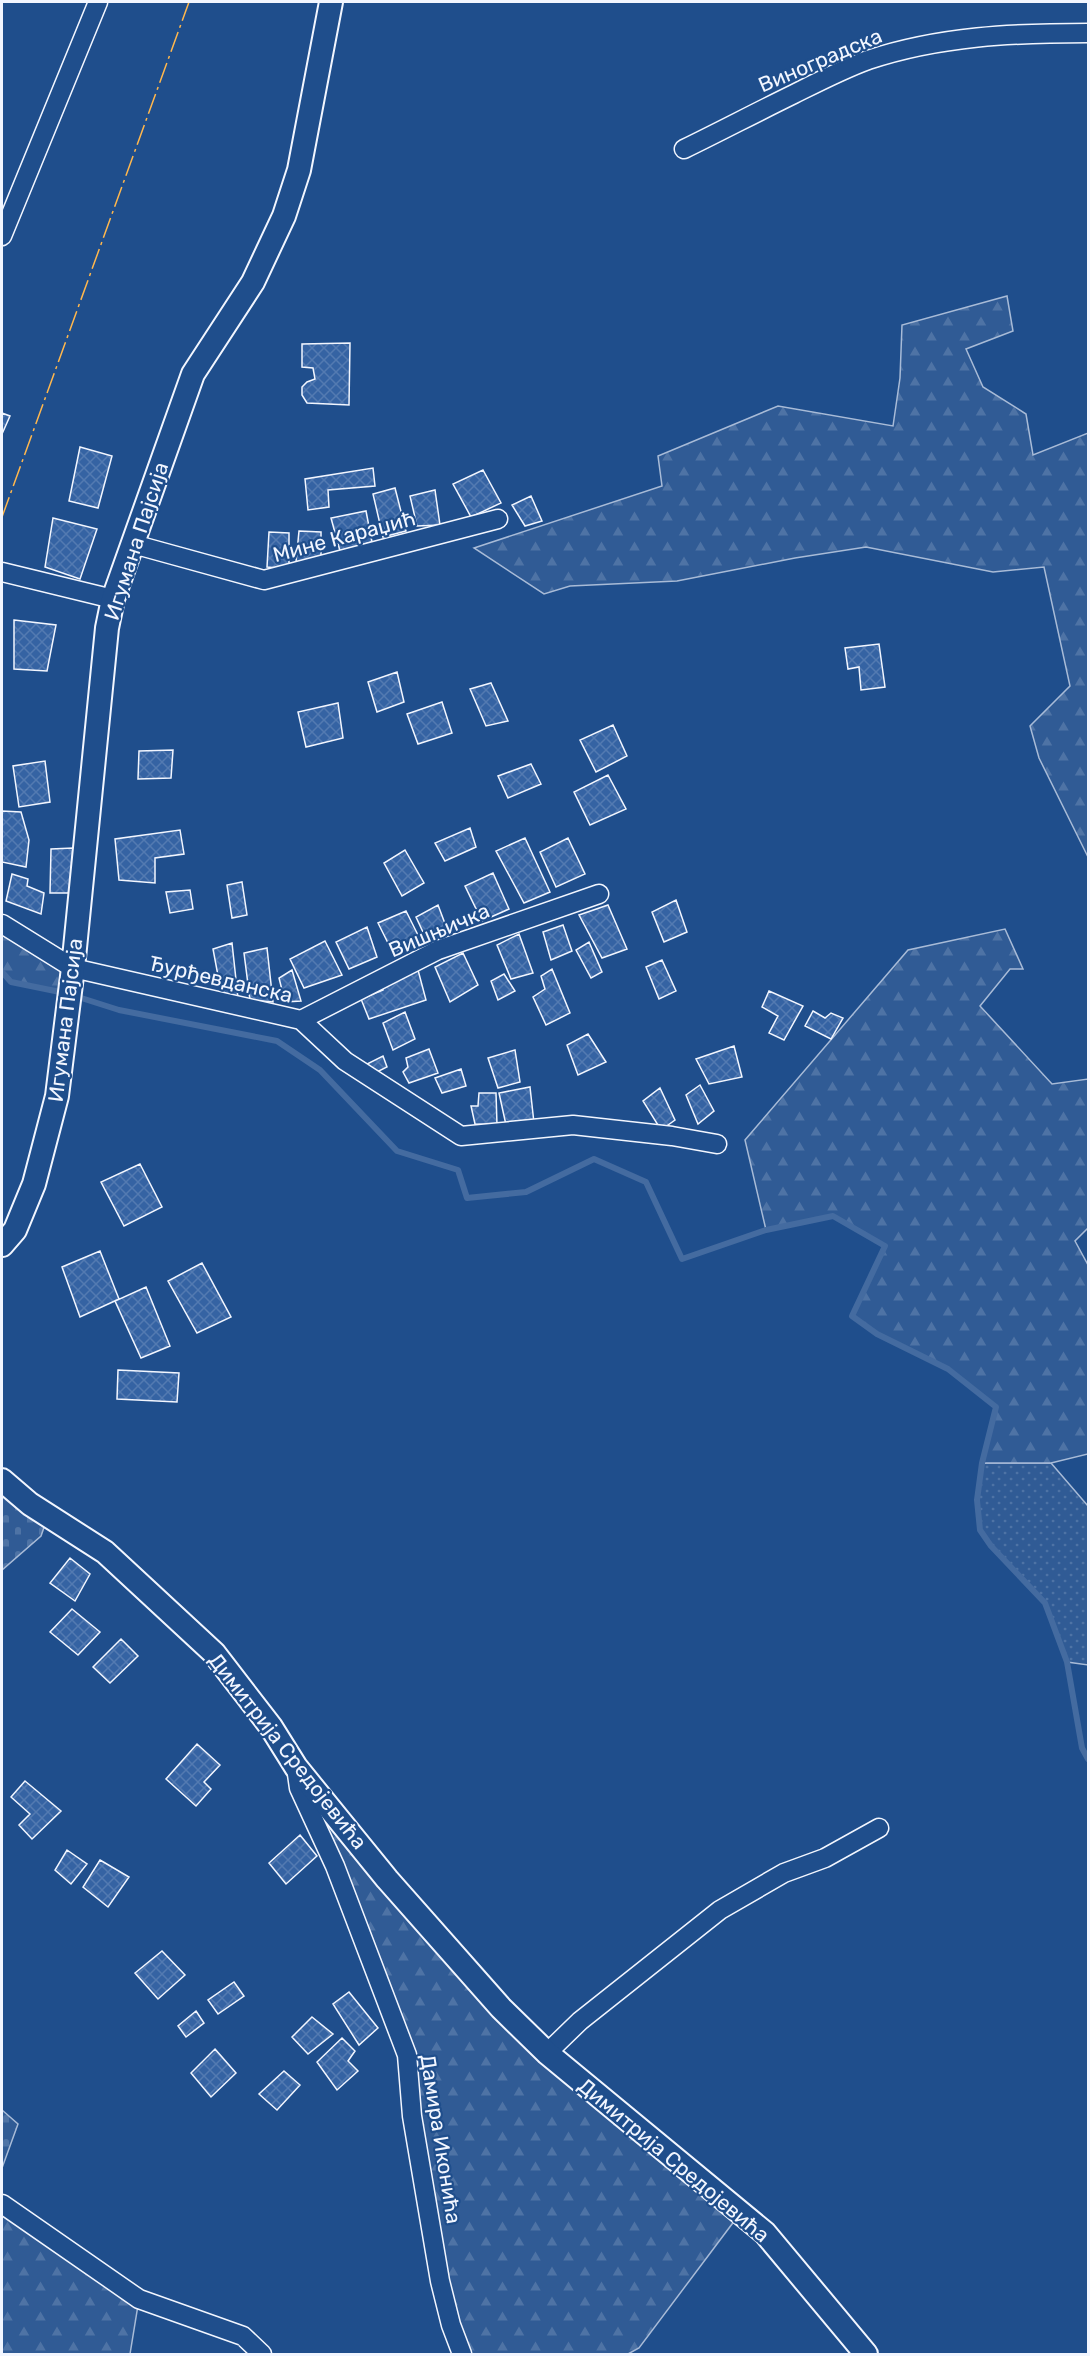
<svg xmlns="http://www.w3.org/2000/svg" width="1090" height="2356" viewBox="0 0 1090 2356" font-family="Rubik,sans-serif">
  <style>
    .grass { fill: url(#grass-dots); stroke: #a8bbd7; stroke-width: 1.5 }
    .forest { fill: url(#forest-firs); stroke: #a8bbd7; stroke-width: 1.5 }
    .cemetery { fill: url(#cemetery-stones); stroke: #a8bbd7; stroke-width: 1.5 }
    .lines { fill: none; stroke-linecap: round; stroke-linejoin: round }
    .stream { stroke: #446ba0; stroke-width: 6 }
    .building { fill: url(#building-cross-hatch); stroke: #f2f6ff; stroke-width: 1.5 }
    .minor-casing { stroke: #f2f6ff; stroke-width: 21 }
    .tertiary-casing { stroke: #f2f6ff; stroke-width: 26 }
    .minor { stroke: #1f4e8c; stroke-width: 18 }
    .tertiary { stroke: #1f4e8c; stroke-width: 22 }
    .power { stroke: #ffb74d; stroke-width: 1.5; stroke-dasharray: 21 4.5 3 4.5; stroke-linecap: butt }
    .labels { text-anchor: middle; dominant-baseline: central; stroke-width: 4.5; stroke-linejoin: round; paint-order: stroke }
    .street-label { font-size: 21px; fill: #f2f6ff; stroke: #1f4e8c }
  </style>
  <defs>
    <pattern id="grass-dots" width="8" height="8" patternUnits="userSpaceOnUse" patternTransform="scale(1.5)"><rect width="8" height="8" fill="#305b95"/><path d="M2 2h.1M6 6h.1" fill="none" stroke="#4e73a5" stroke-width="1.8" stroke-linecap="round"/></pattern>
    <pattern id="forest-firs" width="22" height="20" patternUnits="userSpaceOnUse" patternTransform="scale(1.5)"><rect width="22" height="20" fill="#305b95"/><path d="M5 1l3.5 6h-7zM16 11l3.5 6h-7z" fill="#4e73a5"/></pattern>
    <pattern id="cemetery-stones" width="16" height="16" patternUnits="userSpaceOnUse" patternTransform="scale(1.5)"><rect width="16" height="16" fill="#305b95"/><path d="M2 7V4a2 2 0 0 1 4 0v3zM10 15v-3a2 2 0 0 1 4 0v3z" fill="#4e73a5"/></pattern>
    <pattern id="building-cross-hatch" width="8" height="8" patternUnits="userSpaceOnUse" patternTransform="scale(1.5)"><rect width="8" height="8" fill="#3563a3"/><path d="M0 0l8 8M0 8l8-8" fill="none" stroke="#537ab1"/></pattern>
  </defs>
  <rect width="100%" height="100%" fill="#1f4e8c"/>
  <path class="grass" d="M982,1463H1051L1088,1506V1665L1067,1662L1045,1603L991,1546L980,1530L977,1500Z"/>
  <path class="forest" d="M1007,296L1013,331L966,349L983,387L1026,414L1033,455L1088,433V857L1039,758L1030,726L1070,686L1044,567L993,572L866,547L795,558L677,581L570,586L544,594L474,548L662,486L658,456L778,406L893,426L900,378L902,325Z
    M2,924L73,968L68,994L55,990L11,982L2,972Z
    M1005,929L1023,969H1010L980,1006L1052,1084L1088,1079V1228L1075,1241L1088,1265V1454L1051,1463H982L996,1407L948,1369L877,1334L852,1316L885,1246L833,1217L766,1230L745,1140L908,950Z
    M299,1788L547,2053L741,2212L639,2348L628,2354H462L407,2055Z
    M2,2204L139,2299L130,2354H2Z"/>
  <path class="cemetery" d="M2,1480L48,1516L41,1536L2,1570Z
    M2,2110L18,2124L2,2168Z"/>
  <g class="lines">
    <path class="stream" d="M2,972L11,982L65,993
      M75,996L119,1010L277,1041L320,1070L397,1151L458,1170L467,1198L526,1192L594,1159L646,1182L682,1259L766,1230L833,1216L885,1246L852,1316L877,1334L948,1369L996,1407L982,1463L977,1500L980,1530L991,1546L1045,1603L1067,1662L1082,1748L1088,1759"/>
  </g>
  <path class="building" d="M350,343L349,405L307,403L302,395V387L307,382L315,379L313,368L302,367V344Z
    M2,413L10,416L2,434Z
    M80,447L112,456L98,508L69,501Z
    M373,468L375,486L328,490L329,507L308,510L305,479Z
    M483,470L501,503L471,517L453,484Z
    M395,488L406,531L383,537L373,494Z
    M435,490L440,525L417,526L410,496Z
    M531,496L542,521L525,526L512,505Z
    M366,511L372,542L340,551L331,518Z
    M53,518L97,529L80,579L45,567Z
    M299,531L321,532V561L296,562Z
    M269,532L289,533V569L267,567Z
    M14,620L56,625L47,671L14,669Z
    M879,644L885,687L861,690L859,667L848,669L845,648Z
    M397,672L404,702L377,712L368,682Z
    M491,683L508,721L486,726L470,689Z
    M442,702L452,733L418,744L407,714Z
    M338,703L343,738L306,747L298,712Z
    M613,725L627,756L596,772L580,740Z
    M173,750L171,778L138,779L139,751Z
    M45,761L50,802L19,807L13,766Z
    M531,764L541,784L508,798L498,776Z
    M608,775L626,809L590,825L574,792Z
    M2,811L21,812L29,840L26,867L2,862Z
    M470,828L476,847L445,861L435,843Z
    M180,830L184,854L155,858V883L119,880L115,839Z
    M525,838L550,892L524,903L496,851Z
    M568,838L585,874L556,887L540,852Z
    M73,848L70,893H50L51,849Z
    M405,850L424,883L402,896L384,863Z
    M493,873L509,909L482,921L465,886Z
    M12,874L28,879L27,886L44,893L41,914L6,901Z
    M242,882L247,915L232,918L227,885Z
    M190,890L193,909L170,913L166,892Z
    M676,900L687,932L664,942L652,912Z
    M438,905L450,937L430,947L416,917Z
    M608,905L627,949L602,958L579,915Z
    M406,911L421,941L393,953L378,923Z
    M563,925L572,951L551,960L543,932Z
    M367,927L377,957L349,969L336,942Z
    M519,934L533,973L511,979L497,945Z
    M325,941L342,975L304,988L290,959Z
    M589,942L602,972L591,978L576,950Z
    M232,943L238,998L222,997L213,949Z
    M267,948L273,1002L250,1000L244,953Z
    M463,953L478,985L450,1002L435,967Z
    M662,960L676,991L659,999L646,967Z
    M552,969L570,1013L546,1025L533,997L545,989L541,976Z
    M292,970L301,1001L285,1002L279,978Z
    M418,970L426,1000L369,1019L361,999L383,990L382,984Z
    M504,974L515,991L498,1000L491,981Z
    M769,991L803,1006L784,1040L769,1033L778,1016L762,1007Z
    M813,1011L825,1018L831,1013L843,1018L831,1039L805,1026Z
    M405,1012L415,1039L393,1050L383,1023Z
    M588,1034L606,1062L578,1075L567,1045Z
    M734,1046L742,1077L709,1084L696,1059Z
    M429,1049L438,1073L409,1083L403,1072L408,1067L406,1058Z
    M515,1050L520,1082L498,1088L488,1058Z
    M383,1056L387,1067L371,1075L365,1065Z
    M461,1069L466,1086L442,1093L435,1078Z
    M700,1085L714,1111L698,1124L686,1095Z
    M530,1087L534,1123L506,1125L499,1093Z
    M660,1088L675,1120L661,1130L643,1101Z
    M479,1093H496L497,1125L475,1124L471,1106H478Z
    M140,1164L162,1207L124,1226L101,1182Z
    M100,1251L119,1299L80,1317L62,1267Z
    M202,1263L231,1317L197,1333L168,1281Z
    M146,1287L170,1346L141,1358L115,1301Z
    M118,1370L179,1373L177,1402L117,1399Z
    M70,1558L90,1574L75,1601L50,1583Z
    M72,1609L100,1632L78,1655L50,1632Z
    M121,1639L138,1656L110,1683L93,1667Z
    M197,1744L220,1765L204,1782L211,1789L196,1806L166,1779Z
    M25,1781L61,1811L32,1839L19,1825L30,1814L11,1797Z
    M300,1835L317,1856L286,1884L269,1863Z
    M67,1850L87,1864L71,1884L55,1870Z
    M100,1860L129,1877L108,1907L83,1887Z
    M162,1951L185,1975L158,1999L135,1973Z
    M234,1982L244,1996L218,2014L208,2000Z
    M349,1992L378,2028L359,2045L333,2004Z
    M196,2011L204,2023L186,2037L178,2026Z
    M312,2017L333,2034L308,2054L292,2037Z
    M342,2038L355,2051L348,2061L358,2071L337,2090L317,2062Z
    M215,2049L236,2073L211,2097L191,2073Z
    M284,2071L300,2085L277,2110L259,2094Z"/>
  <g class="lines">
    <g class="minor-casing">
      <path id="minor" d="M684,149C721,131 757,112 794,94C818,82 843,69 868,60C940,36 1014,33 1088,33
        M2,236L98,2
        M133,544L264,580L498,519
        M2,572L113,599
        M2,924L73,968L301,1020L345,1061L461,1136L573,1125L672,1136L717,1144
        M301,1020L438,950L599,894
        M296,1767L299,1788L335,1866L407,2055L412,2116L440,2281L451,2325L462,2354
        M547,2053L580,2021L720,1910L784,1873L825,1858L879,1828
        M2,2204L139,2299L243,2336L262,2354"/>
    </g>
    <g class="tertiary-casing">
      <path id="tertiary" d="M2,1245L15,1230L34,1184L57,1096L73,968L107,628L113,599L193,374L253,282L284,216L299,170L331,2
        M2,1480L30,1504L105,1552L214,1653L271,1727L296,1767L387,1879L501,2008L547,2053L765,2233L866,2354"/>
    </g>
    <use href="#minor" class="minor"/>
    <use href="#tertiary" class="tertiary"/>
    <path class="power" d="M2,517L189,2"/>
  </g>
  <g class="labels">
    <g class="street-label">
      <text transform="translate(820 60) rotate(-23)">Виноградска</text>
      <text transform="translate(344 536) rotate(-15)">Мине Караџић</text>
      <text transform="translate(136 541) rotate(-72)">Игумана Пајсија</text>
      <text transform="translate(439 930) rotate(-23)">Вишњичка</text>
      <text transform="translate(221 979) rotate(13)">Ђурђевданска</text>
      <text transform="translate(65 1020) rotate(-83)">Игумана Пајсија</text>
      <text transform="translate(288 1751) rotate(52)">Димитрија Средојевића</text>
      <text transform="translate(441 2139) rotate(81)">Дамира Иконића</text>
      <text transform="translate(674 2160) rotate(40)">Димитрија Средојевића</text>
    </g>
  </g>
  <rect width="1090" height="2356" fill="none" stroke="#f2f6ff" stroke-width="6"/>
</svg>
